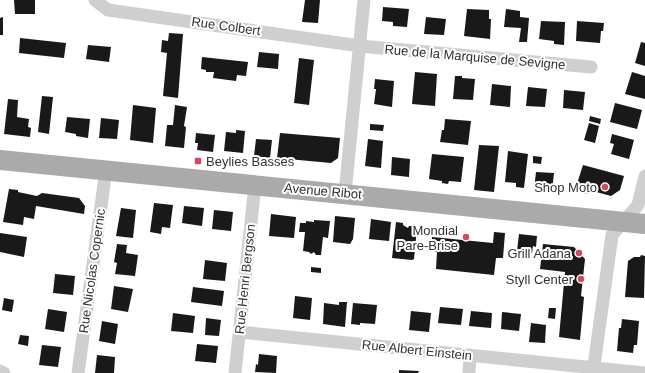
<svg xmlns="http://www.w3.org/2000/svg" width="645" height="373" viewBox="0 0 645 373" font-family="Helvetica,sans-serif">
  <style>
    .building { fill: #191919 }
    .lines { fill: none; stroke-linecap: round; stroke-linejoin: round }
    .street { stroke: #cfcfcf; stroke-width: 13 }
    .primary { stroke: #aaa; stroke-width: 20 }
    .poi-dot { fill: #d34a5f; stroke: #fff; stroke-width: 1.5 }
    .labels { text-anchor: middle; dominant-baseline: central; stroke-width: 4; stroke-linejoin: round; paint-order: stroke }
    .street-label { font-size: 13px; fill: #323232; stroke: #fff }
    .poi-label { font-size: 13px; fill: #323232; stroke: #fff; text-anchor: end }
  </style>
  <rect width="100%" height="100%" fill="#fff"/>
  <path class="building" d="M14,0H35V14H15Z
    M305,0H320L318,23L302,22Z
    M383,7L409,9L407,27L393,26V22L382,21Z
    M467,9L489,10V19H491L490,39L464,36Z
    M506,9L520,11V17L529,18L527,42H519L521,28L504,27Z
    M3,17V35H0V18Z
    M426,17L446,19L444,35L424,34Z
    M541,21L565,22L564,45L554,44V41L539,39Z
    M577,21L604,23L603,31H601L600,43L576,41Z
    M169,33L183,34L178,98L163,96L167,53L161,52L162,40L168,41Z
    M20,38L66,43L64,58L19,53Z
    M641,42L645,43V66L635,63Z
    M88,45L111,47L109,62L86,59Z
    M259,52L279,54L278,69L257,67Z
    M202,57L248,62L246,76L237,75L236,81L213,78L214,72H206V70L201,69Z
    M299,58L314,60L309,105L294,103Z
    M415,72L437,74L435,106L412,104Z
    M632,72L645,76V99L625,94Z
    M455,76H462V78L475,79L473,100L453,99Z
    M375,79L394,81L392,107L374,104L376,89H374Z
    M492,84L511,86L510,107L490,105Z
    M528,87L547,89L545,107L526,106Z
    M564,90L585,92L583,110L563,108Z
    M42,96L53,97L49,134L38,132Z
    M8,99L18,100L17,117L29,119L28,127L31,128L30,137L4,134Z
    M615,103L642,110L637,129L610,122Z
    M133,105L156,108L153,143L130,140Z
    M175,105L187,107L184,126L186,127L184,148L165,146L167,125H173Z
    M590,116L601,119L600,124L589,121Z
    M67,117L90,119L88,138L76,136V134L65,132Z
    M101,118L119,120L117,139L99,138Z
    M445,119L471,121L468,145L440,142L442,130H444Z
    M589,123L599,126L595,143L584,140Z
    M370,124L384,125L383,131L370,130Z
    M236,130L245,131L243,153L224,151L226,132L236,133Z
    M196,133L215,135L213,152L197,150L198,143H195Z
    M280,133L340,138L338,158L331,163L277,158Z
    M612,134L634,140L629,159L611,154L614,144L610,143Z
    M256,139L272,140L270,158L254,156Z
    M368,139L383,141L381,168L365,166Z
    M479,145L499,146L494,192L474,190Z
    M508,151L528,154L524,188L516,187V183L505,182Z
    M432,154L464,157L461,182L449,181L448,184L442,183V181L429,179Z
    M533,156L542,157L541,164L533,163Z
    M392,157L410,159L409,177L391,175Z
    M583,165L624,176L620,190L611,196L589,190L588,194L575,190Z
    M536,172L554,173L552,191L534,190Z
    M9,189L18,190V192L37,196L42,193L79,198L85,206L84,214L36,206L34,219L24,217L23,225L3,222Z
    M154,203L173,205L170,228L162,227L161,234L150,232Z
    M184,206L204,208L202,226L182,223Z
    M121,208L136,210L133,238L116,236Z
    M214,210L233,212L231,231L212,229Z
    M271,214L296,217L294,238L269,236Z
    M335,216L355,218L353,239L350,244L333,242Z
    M371,219L391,222L389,241L369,239Z
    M314,220L330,221L328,238L323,237L321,255H316L314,252L311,254L309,252L303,251L305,232H299L300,223H306V221L314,222Z
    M396,222L403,223V225L408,228L409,226H415L417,228L414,259L412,260L392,258Z
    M494,232L505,233L503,258H496L494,275L436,269L437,252L431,251L432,237L493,243Z
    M0,233L27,237L24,257L0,252Z
    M519,234L537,236L536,247L533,246L532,253L517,251Z
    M117,244L127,245L126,253L138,255L135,276L115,274L117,263L114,262Z
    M543,244L574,247L585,259L581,296L584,297L580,340L559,337L565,272L540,269Z
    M641,255L645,256L644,298L625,297L628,261L634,257H640Z
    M205,260L227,263L225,281L203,279Z
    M311,267L321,268V273L311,272Z
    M55,274L75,276L73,295L53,293Z
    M114,286L133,289L128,312L111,309Z
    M193,287L224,291L222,306L191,302Z
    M295,296L312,298L310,320L293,318Z
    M4,298L14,300L12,312L2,310Z
    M339,302H347L345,327L323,324L324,303L339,305Z
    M353,303L377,305L375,324L360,323V325L351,324Z
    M440,307L463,309L461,325L438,323Z
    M549,308H556L555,319L548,318Z
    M48,309L67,312L64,332L45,329Z
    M411,311L431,313L429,332L409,330Z
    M471,311L492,313L491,328L469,326Z
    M502,312L521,314L519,331L501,329Z
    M173,313L195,316L193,333L171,331Z
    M206,318L221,320L219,336L205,335Z
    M622,319L639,321L637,345H634L633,353L617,351L619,328H621Z
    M102,321L118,324L115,344L99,341Z
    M531,323L546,325L545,343L529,342Z
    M20,335L29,336L28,346L18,344Z
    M197,344L218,346L216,363L195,361Z
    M42,345L61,347L58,367L39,365Z
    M259,354L277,356L276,373L255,372L256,364L258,365Z
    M97,355L115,357L114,373H95Z
    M399,370L419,371L418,373H399Z"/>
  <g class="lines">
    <path class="street" d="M95,0L108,10L360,46L591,67
      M345,193L364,0
      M240,332L645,373
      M0,371L4,373
      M78,373L106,170
      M235,373L255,185
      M469,373L470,355
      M593,373L612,235L638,205L645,176"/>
    <path class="primary" d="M0,160L645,224"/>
  </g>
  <g class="poi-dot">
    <rect x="194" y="157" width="8" height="8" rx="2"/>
    <circle cx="605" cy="187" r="4"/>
    <circle cx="466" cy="237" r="4"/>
    <circle cx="579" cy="253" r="4"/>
    <circle cx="581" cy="279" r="4"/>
  </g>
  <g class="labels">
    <g class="street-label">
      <text transform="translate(226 26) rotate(8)">Rue Colbert</text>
      <text transform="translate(475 57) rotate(5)">Rue de la Marquise de Sevigne</text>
      <text transform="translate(323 191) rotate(5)">Avenue Ribot</text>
      <text transform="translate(92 271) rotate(-82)">Rue Nicolas Copernic</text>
      <text transform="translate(245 279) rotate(-84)">Rue Henri Bergson</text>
      <text transform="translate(417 350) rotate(6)">Rue Albert Einstein</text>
    </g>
    <g class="poi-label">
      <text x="206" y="161" text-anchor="start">Beylies Basses</text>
      <text x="597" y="187">Shop Moto</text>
      <text x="458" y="230">Mondial<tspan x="458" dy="15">Pare-Brise</tspan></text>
      <text x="571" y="253">Grill Adana</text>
      <text x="573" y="279">Styll Center</text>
    </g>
  </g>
</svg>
